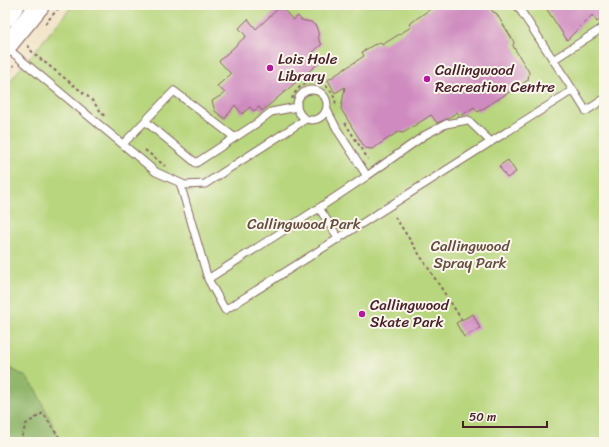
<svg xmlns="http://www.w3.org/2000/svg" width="609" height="447" viewBox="0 0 609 447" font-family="Sriracha,sans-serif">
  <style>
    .green { fill: #b8d67d; stroke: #817a54 }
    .forest { fill: #92b76c; stroke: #6e6b4c }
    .building { fill: #cf8bbf }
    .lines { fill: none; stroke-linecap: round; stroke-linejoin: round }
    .service-casing { stroke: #846461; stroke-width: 9 }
    .secondary-casing { stroke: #846461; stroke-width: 21 }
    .path { stroke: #846461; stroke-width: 2; stroke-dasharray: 3 3; stroke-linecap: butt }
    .service { stroke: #fff; stroke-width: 7 }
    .secondary { stroke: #fff; stroke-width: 19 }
    .poi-dot { fill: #b5179e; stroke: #fbf7ec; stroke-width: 1.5 }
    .labels { text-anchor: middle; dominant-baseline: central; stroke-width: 4; stroke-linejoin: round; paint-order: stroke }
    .poi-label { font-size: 15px; fill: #4a1f2b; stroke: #fbf7ec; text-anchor: start }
    .park-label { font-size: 15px; fill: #664d40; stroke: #fbf7ec }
  </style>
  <rect width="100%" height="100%" fill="#fbf7ec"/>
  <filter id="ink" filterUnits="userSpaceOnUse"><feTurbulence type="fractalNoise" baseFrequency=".025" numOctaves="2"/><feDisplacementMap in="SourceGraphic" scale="8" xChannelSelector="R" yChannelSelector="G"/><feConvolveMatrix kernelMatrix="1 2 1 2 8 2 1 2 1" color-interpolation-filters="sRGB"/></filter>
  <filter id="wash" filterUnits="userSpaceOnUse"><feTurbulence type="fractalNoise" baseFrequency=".012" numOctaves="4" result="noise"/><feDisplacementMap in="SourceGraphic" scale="16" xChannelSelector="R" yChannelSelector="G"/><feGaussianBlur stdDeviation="0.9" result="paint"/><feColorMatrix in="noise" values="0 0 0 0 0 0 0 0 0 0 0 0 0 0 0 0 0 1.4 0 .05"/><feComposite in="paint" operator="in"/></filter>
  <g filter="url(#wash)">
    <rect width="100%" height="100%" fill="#f1e3c6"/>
    <path class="green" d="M73,5H604V442H5V87Z"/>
    <path class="forest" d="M10,368L26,377L35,388L61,442H5V369Z"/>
    <g id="blocks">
      <path class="building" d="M436,5H489L493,12L496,13L514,42L513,46L529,72L528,80L478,112L474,107L460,116L457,112L447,119L437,123L431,115L403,133L398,132L372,149L365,148L341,109L345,87L335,93L328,80L364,56L362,52L375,44L376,45L381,42L382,45L411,27L409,24Z
        M544,5H604V17L597,22L592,15L567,40Z
        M281,6L293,20L298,16L301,20L311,22L316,26L318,32L319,41L322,44L312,53L320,62L262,111L259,107L254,111L250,107L242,114L235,105L225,119L215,111L212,101L225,93L217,86L231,74L219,61L246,36L239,28L248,19L256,29Z
        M508,160L516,172L507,178L499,166Z
        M473,314L480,328L464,337L456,323Z"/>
    </g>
  </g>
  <g filter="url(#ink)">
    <use href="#blocks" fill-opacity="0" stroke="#846461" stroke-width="1"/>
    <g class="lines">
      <g class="service-casing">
        <path id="service" d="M7,48L156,172L185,185L205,184L306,119
          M553,60L604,27
          M297 105a15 15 0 1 1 30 0a15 15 0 1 1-30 0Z
          M573,90L586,111L604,99
          M145,121L196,163L257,123L271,112L297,107
          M123,144L174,91L234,137
          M367,176L425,135L446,124L468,120L491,142
          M180,183L208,279
          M319,208L367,176L338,131L327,110
          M339,239L319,208L208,279L225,310L573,90L517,5"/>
      </g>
      <g class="secondary-casing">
        <path id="secondary" d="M5,18L15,5
          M5,48L40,5"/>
      </g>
      <path class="path" d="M45,24L61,5
        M28,45L30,49L33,53L91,99L105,117
        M5,75L9,72L14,65
        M292,99C302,72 335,79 336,107
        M345,123L368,159
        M145,150L165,166
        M395,217L462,320
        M20,442L26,424L43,413L62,442"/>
      <use href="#service" class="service"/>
      <use href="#secondary" class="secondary"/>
    </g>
  </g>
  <g class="poi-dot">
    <circle cx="270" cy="68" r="4"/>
    <circle cx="427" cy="79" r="4"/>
    <circle cx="362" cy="314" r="4"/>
  </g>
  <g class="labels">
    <g class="poi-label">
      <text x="278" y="59">Lois Hole<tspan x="278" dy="17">Library</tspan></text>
      <text x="435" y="70">Callingwood<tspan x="435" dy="17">Recreation Centre</tspan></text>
      <text x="370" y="305">Callingwood<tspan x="370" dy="17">Skate Park</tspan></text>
    </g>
    <g class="park-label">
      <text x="304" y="224">Callingwood Park</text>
      <text x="470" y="246">Callingwood<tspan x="470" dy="17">Spray Park</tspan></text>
    </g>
  </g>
  <rect width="609" height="447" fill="none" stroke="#fbf7ec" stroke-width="20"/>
  <path d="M463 421v6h84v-6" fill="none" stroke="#4a1f2b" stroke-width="2"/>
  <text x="469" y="421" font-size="12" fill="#4a1f2b" stroke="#fbf7ec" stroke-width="3" paint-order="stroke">50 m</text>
</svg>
